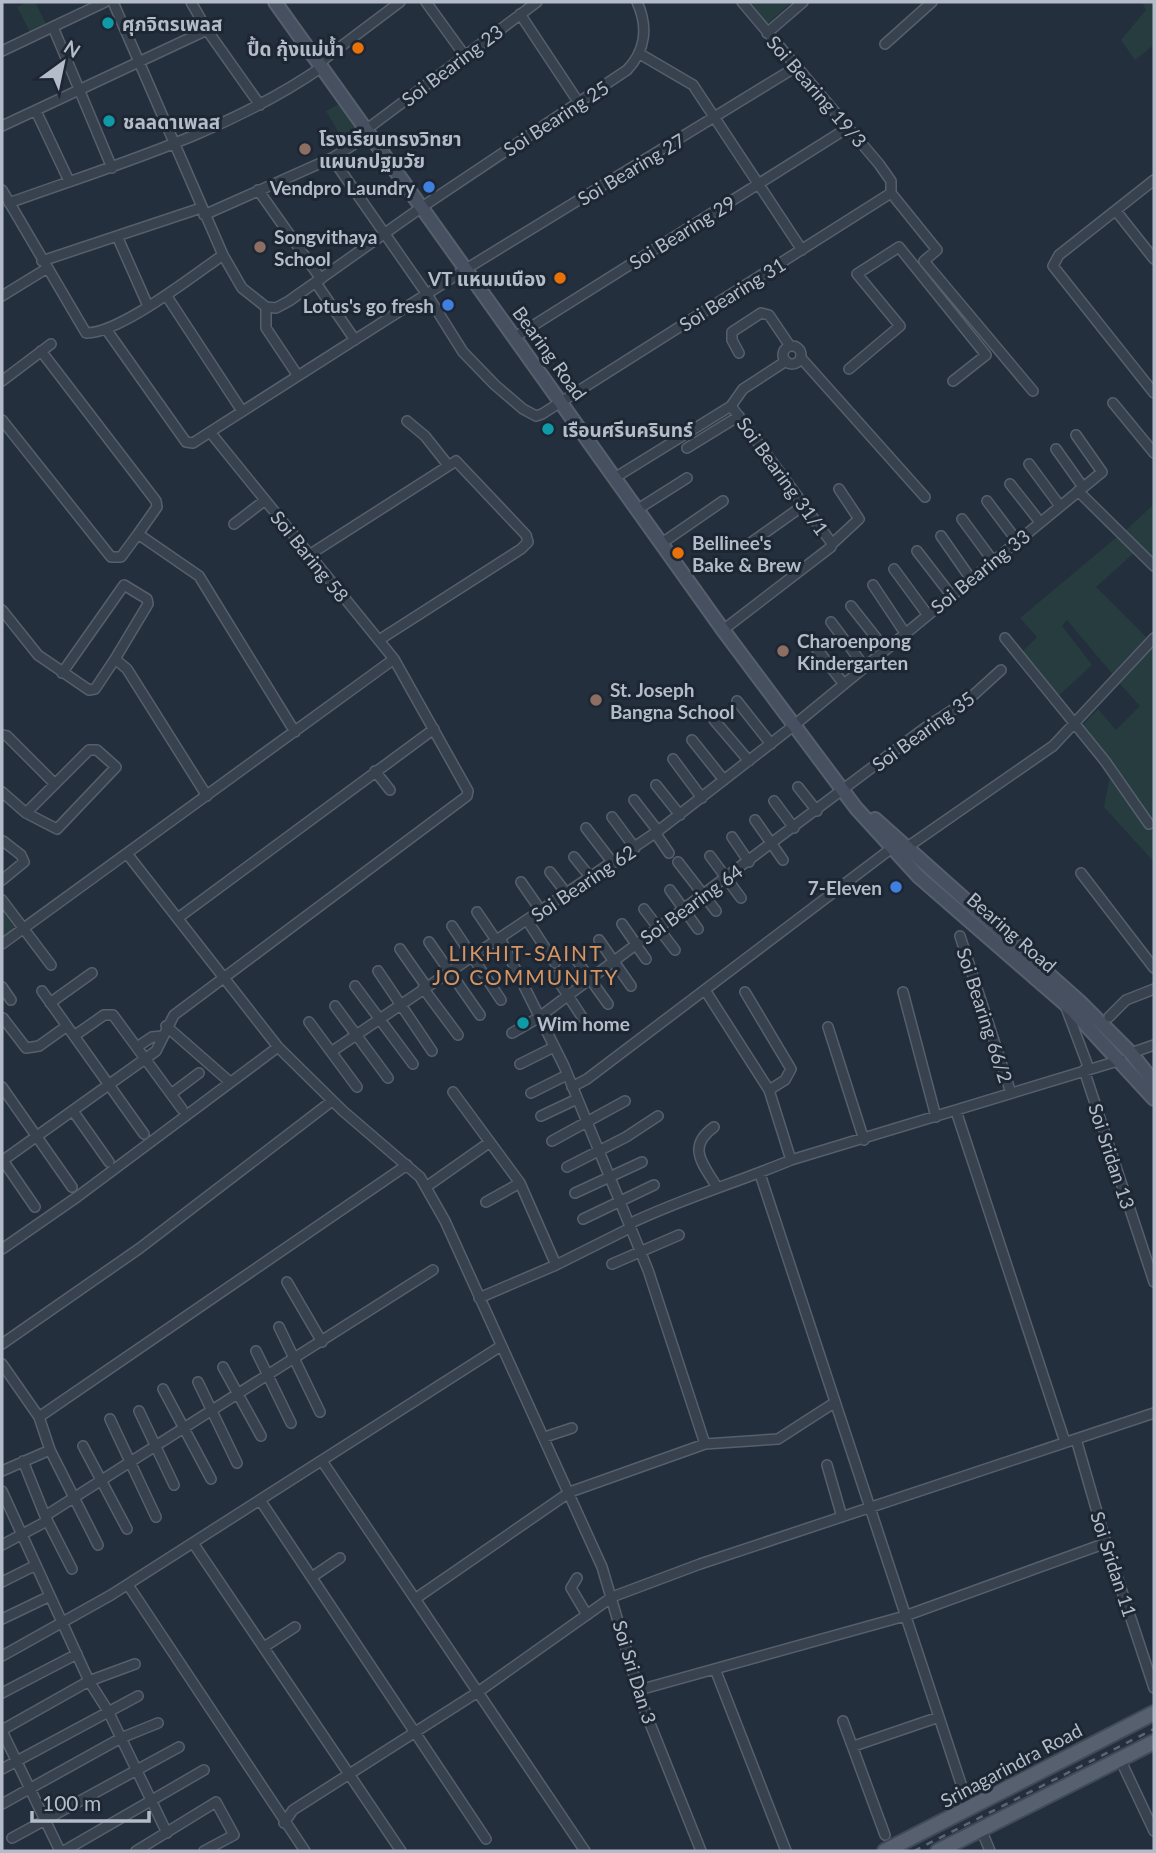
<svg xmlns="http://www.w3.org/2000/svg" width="1156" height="1853" viewBox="0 0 1156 1853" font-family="Lato,'Noto Sans Thai',sans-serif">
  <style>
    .green { fill: #263c3f }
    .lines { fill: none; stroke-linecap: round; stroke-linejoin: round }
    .street-casing { stroke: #565f6c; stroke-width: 12 }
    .secondary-casing { stroke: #565f6c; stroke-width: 16 }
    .primary-casing { stroke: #414a57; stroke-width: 18 }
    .street { stroke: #38414e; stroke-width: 9 }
    .secondary { stroke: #465061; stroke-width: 12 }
    .primary { stroke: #56606e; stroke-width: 14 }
    .rail { stroke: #5a6575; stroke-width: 2.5; stroke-dasharray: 7 7; stroke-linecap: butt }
    .culture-dot { fill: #0f9aa8; stroke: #1d2633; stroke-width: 2.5 }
    .food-dot { fill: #e8710a; stroke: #1d2633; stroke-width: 2.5 }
    .education-dot { fill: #8d6e63; stroke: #1d2633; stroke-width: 2.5 }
    .shop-dot { fill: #3f7fe0; stroke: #1d2633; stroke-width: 2.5 }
    .labels { text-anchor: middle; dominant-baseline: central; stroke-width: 6; stroke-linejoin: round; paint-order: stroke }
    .poi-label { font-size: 19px; font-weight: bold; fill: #b4bcc9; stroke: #1d2633; text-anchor: start }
    .street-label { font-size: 19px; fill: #b4bcc9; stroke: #1d2633 }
    .neighbourhood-label { font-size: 21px; letter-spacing: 2px; fill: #d59563; stroke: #1d2633 }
  </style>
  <rect width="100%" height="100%" fill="#242f3e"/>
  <path class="green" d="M28,2H35L47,26L31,34L17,7Z
    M749,2H792L767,24Z
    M1142,2H1154V45L1135,60L1121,40L1146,10Z
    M339,104L362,136L346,145L326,111Z
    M1154,504V560L1124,532Z
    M1117,537L1134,553L1096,587L1149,640L1114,676L1067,620L1062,626L1092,665L1055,699L1022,652L1037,637L1020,618Z
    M1154,647V862L1104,807L1110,777L1075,733L1098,709L1116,730L1140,706L1119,683Z
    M2,910L15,928L2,939Z"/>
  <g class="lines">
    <g class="street-casing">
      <path id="street" d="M113,2L223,255L242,288L266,307V328L298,376
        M191,2L207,30L260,105
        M426,2L465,56
        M520,14L579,103
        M53,27L112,168
        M767,33L803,2
        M885,44L932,2
        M2,51L105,2
        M640,54L693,85L802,250
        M319,63L400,2
        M36,111L69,181
        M2,126L207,30
        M367,129L537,2
        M332,158L426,293L463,352L495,385L523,409L536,416L542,414L891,193V181L879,164L742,2
        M1154,180L1059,255L1053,266L1154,393
        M2,190L86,333C119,334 194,275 223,255
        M258,190L321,279
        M891,193L937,250L924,261L1033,391
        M9,203C117,164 226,133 322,67
        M1116,211L1154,259
        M204,215L332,158L371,134
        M117,236L148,306
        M42,261L201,208
        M316,283L355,340
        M166,295L242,411
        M2,296L46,269
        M266,307L276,308L289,301L422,207L627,70C646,50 648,26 637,2
        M106,329L186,442L193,443L210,432
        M515,337L849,127
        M783 355a9 9 0 1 1 18 0a9 9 0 1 1-18 0Z
        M41,351L156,501L157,507L138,534
        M739,353L732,340V332L761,313L769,315L790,346
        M801,358L925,497
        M849,369L900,326L857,274L899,247L986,355L953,381
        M2,381L51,344
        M1113,403L1154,453
        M731,406L743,389L786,361
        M2,420L111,557H121L138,534L199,576L295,732
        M407,421L425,436L448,465
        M687,448L739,416
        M1056,449L1083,487
        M1029,464L1060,506
        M616,477L731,406L831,542V547L723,630
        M1010,484L1040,522
        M1078,491L1154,566
        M987,501L1017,541
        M638,509L687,478
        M962,519L993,561
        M234,524L264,501
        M941,536L971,579
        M662,543L723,501
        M749,544L804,505
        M832,544L859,519L839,489
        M917,551L951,595
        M309,555L456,461L526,535L528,542L521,549L379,640
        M894,569L927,614
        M873,585L905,633
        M851,606L885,649
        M2,610L38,655L89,690L95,689L115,659L127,669L207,796
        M831,622L864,666
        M1005,638L1105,761L1149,824
        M814,645L843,683
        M62,673L124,585L147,599L148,604L115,659
        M737,701L771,744
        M714,720L749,761
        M2,735L7,736L54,783
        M692,740L724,780
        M673,759L702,798
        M375,771L390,790
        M656,785L680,815
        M798,787L817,811
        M2,792L26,813L57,829L116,767L97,750H89L26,813
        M634,800L658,831
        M774,801L794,828
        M612,817L635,848
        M755,820L783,860
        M586,828L613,863
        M656,834L669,853
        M732,837L749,862
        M906,848L1053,746L1154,638
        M128,855L278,1047L343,1111L420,1177L445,1221L602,1567L643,1706L701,1851
        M710,856L741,898
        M574,857L591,878
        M678,862L716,911
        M550,872L567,894
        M1081,873L1154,968
        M2,880L24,862L21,855L3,841
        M521,882L541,911
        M670,890L698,929
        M2,900L51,965
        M644,909L675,950
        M477,912L496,940
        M178,918L434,729
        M527,920L555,963
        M622,924L636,944
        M452,926L501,1000
        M960,936L1011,1093
        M500,938L564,1066L648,1270L705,1444
        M599,940L631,986
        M429,942L480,1015
        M2,944L394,659L210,432L466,269L796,67
        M636,945L646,959
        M400,949L426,986
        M575,958L608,1004
        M378,971L432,1051
        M555,976L582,1017
        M355,986L413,1064
        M2,987L11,1000
        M423,988L458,1035
        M705,990L769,1090L791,1160
        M42,991L144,1134
        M745,992L791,1069L785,1080L769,1090
        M903,992L936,1117
        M50,1003L92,973
        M1065,1005L1089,1069
        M335,1006L388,1078
        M1109,1017L1126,1000L1154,989
        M3,1018L26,1048L39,1046L67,1026
        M309,1022L357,1087
        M166,1026L230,1082
        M828,1027L864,1140
        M512,1033L538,1018L926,727L968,700L1001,670
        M74,1036L104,1015H113L182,1109
        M137,1047L152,1037L162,1036
        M331,1052L658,831L792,727L1102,472L1076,435
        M1131,1053L1154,1045
        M520,1064L554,1047
        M1084,1070L1154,1282
        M2,1087L72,1187
        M572,1087L587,1079L892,848
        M453,1092L520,1183L556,1265
        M531,1093L567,1075
        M171,1094L199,1073
        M73,1111L109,1162
        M956,1111L1065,1442
        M541,1116L577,1099
        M714,1127C686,1147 703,1164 717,1187
        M552,1141L625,1101
        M2,1159L35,1207
        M2,1161L156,1051L174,1015L467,796L468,791L394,659
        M567,1167L626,1137L658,1116
        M760,1174L969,1808
        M426,1187L490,1142
        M575,1193L642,1162
        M486,1202L520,1183
        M583,1219L654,1185
        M629,1224C683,1198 736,1183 791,1160L1121,1060
        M2,1249L77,1197L278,1047
        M612,1264L679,1235
        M287,1282L322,1342
        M479,1298L556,1265L630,1228
        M279,1327L320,1412
        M2,1344L140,1248L332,1101
        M256,1351L291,1423
        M2,1364L39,1417L50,1450L2,1471
        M223,1367L261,1436
        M198,1382L237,1463
        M163,1389L211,1479
        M139,1411L174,1485
        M39,1417L407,1165
        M110,1419L156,1517
        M545,1437L572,1428
        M1076,1439L1106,1543L1154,1688
        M83,1446L127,1529
        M50,1450L98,1545
        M23,1461L45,1516L72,1569
        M322,1461L585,1851
        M827,1465L842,1517
        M2,1491L89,1681L108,1711L167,1833
        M260,1500L486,1839
        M45,1516L433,1270
        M193,1543L401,1851
        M2,1545L47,1521
        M312,1577L340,1558
        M577,1578L571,1588L587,1615
        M2,1582L36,1565
        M128,1585L305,1851
        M415,1599L570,1492L705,1444L778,1439L834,1403
        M2,1619L50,1596
        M264,1647L295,1627
        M2,1656L111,1595L501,1346
        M715,1669L786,1851
        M639,1690L905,1616L1106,1543
        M2,1693L77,1654
        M843,1721L885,1835
        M2,1730L89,1681L135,1664
        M2,1731L60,1851
        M854,1746L939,1717
        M1120,1759L1154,1831
        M2,1769L138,1696
        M2,1804L121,1738L158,1723
        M284,1823L293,1810L478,1692L612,1597L700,1564L1154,1413
        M981,1829L990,1851
        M12,1838L179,1747
        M64,1851L204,1770
        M136,1851L216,1802L234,1835L204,1851"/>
    </g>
    <g class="secondary-casing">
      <path id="secondary" d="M275,2L723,630L856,808L919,877L1072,1010L1154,1099
        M875,819L1080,1002L1131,1053L1154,1082"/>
    </g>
    <g class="primary-casing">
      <path id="primary" d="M885,1851L1154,1713
        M938,1851L1154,1742"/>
    </g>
    <use href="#street" class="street"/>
    <use href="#secondary" class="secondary"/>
    <use href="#primary" class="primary"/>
    <path class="rail" d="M914,1851L1154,1729"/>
  </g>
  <g class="culture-dot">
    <circle cx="108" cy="23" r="7"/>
    <circle cx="109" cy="121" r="7"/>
    <circle cx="548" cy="429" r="7"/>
    <circle cx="523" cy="1023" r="7"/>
  </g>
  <g class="food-dot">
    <circle cx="358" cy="48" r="7"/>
    <circle cx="560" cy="278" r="7"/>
    <circle cx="678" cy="553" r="7"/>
  </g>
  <g class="education-dot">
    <circle cx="305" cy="149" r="7"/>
    <circle cx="260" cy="247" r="7"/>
    <circle cx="783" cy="651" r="7"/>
    <circle cx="596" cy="700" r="7"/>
  </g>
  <g class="shop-dot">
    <circle cx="429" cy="187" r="7"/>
    <circle cx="448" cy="305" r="7"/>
    <circle cx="896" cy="887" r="7"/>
  </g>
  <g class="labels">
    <g class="poi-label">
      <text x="122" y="23">ศุภจิตรเพลส</text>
      <text x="344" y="48" text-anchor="end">ปื้ด กุ้งแม่น้ำ</text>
      <text x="123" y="121">ชลลดาเพลส</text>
      <text x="319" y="138">โรงเรียนทรงวิทยา<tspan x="319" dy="22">แผนกปฐมวัย</tspan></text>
      <text x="415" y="187" text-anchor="end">Vendpro Laundry</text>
      <text x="274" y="236">Songvithaya<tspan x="274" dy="22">School</tspan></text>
      <text x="546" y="278" text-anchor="end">VT แหนมเนือง</text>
      <text x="434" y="305" text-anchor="end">Lotus's go fresh</text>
      <text x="562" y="429">เรือนศรีนครินทร์</text>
      <text x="692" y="542">Bellinee's<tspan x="692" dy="22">Bake &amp; Brew</tspan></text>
      <text x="797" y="640">Charoenpong<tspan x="797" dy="22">Kindergarten</tspan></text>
      <text x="610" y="689">St. Joseph<tspan x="610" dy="22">Bangna School</tspan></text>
      <text x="882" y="887" text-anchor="end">7-Eleven</text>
      <text x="537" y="1023">Wim home</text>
    </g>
    <g class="street-label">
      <text transform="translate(452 65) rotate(-37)">Soi Bearing 23</text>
      <text transform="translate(817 91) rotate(49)">Soi Bearing 19/3</text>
      <text transform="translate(556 118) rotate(-33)">Soi Bearing 25</text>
      <text transform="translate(631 169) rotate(-31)">Soi Bearing 27</text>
      <text transform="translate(682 232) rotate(-32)">Soi Bearing 29</text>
      <text transform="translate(732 294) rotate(-32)">Soi Bearing 31</text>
      <text transform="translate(550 353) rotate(54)">Bearing Road</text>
      <text transform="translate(783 476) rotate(54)">Soi Bearing 31/1</text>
      <text transform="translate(310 556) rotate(51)">Soi Baring 58</text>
      <text transform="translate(980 571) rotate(-39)">Soi Bearing 33</text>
      <text transform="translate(923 731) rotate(-36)">Soi Bearing 35</text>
      <text transform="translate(583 883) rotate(-34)">Soi Bearing 62</text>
      <text transform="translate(691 904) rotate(-36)">Soi Bearing 64</text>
      <text transform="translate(1012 932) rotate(41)">Bearing Road</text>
      <text transform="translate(985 1015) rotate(72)">Soi Bearing 66/2</text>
      <text transform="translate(1112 1156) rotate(72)">Soi Sridan 13</text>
      <text transform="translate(1114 1564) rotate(72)">Soi Sridan 11</text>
      <text transform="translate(635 1672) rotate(73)">Soi Sri Dan 3</text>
      <text transform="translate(1011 1765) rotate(-28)">Srinagarindra Road</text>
    </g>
    <g class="neighbourhood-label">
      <text x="526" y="952">LIKHIT-SAINT<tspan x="526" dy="24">JO COMMUNITY</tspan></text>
    </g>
  </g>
  <rect width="1156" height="1853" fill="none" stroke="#b4bcc9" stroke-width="7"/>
  <g transform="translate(63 63) rotate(33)" stroke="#1d2633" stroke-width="5" paint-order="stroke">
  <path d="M0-5L12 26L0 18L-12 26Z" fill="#b4bcc9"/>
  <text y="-10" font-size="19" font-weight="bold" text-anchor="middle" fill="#b4bcc9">N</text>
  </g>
  <path d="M32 1811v10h117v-10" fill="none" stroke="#b4bcc9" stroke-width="3.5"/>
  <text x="42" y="1811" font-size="21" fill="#b4bcc9" stroke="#1d2633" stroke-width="5" paint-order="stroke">100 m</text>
</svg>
